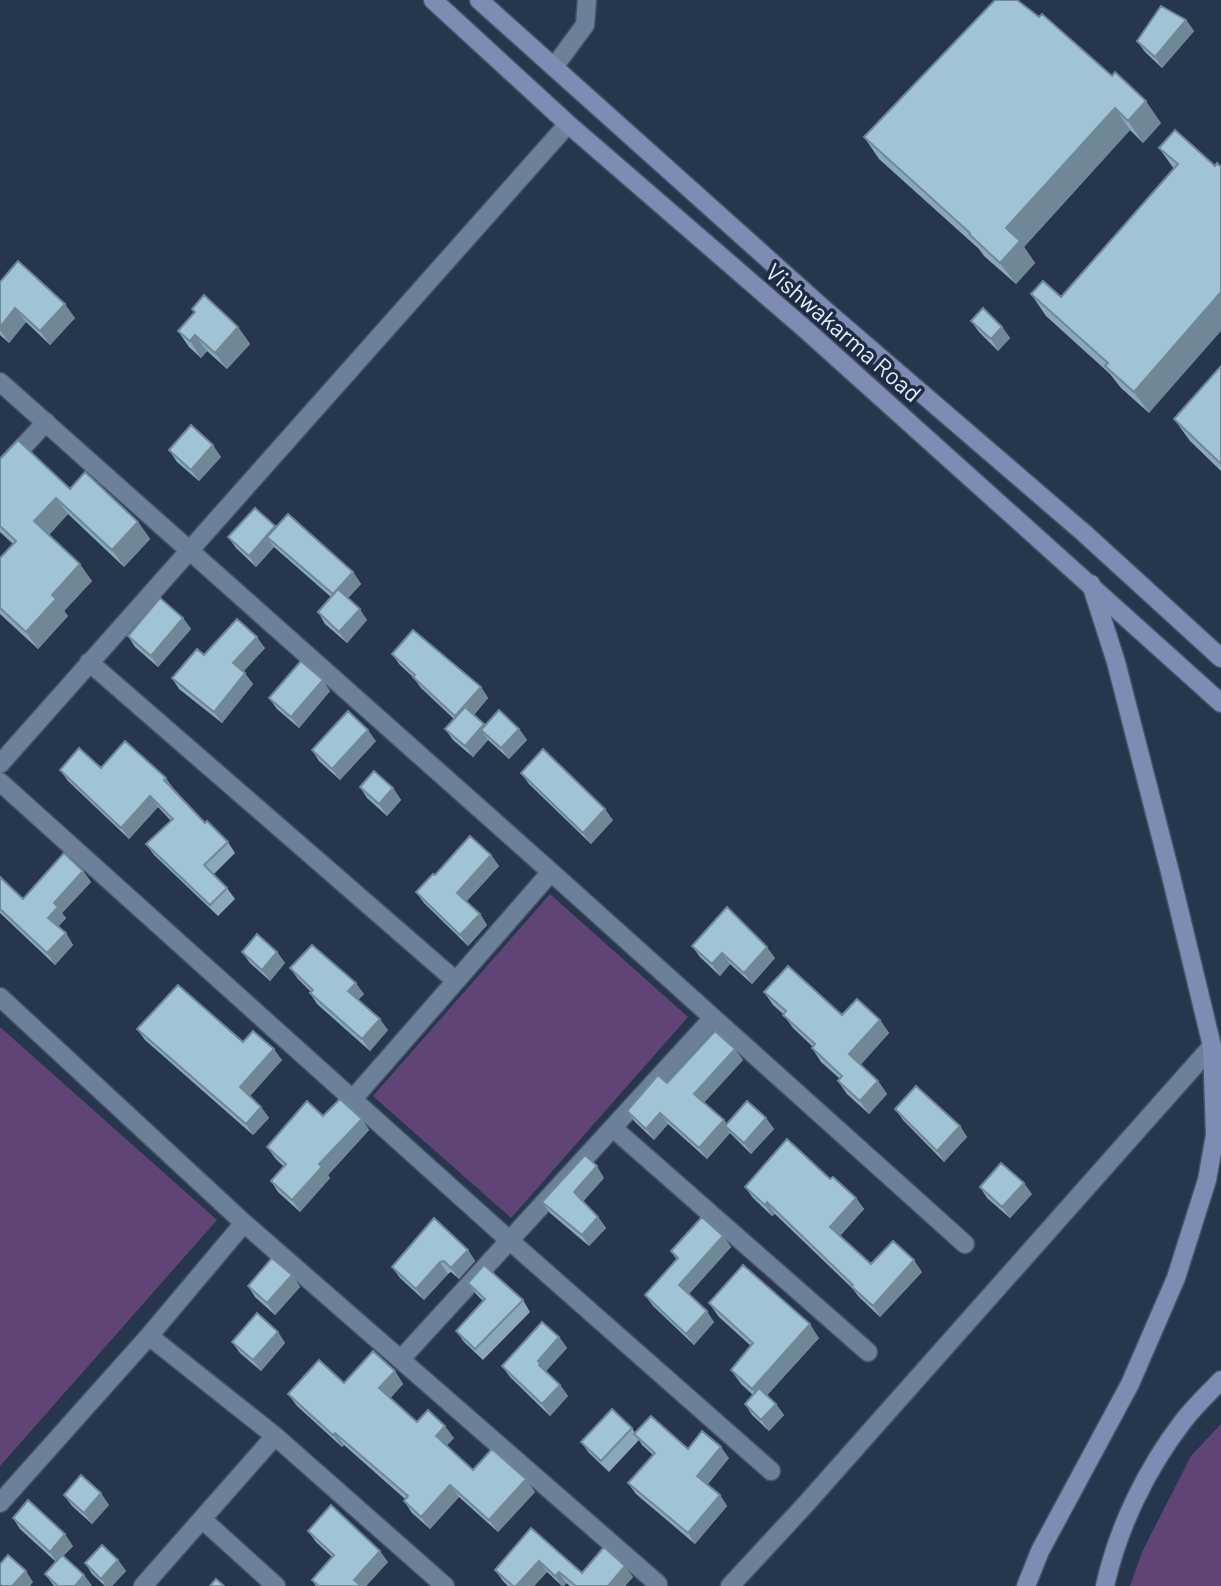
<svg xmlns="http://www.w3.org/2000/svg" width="1221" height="1586" viewBox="0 0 1221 1586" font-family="Barlow,sans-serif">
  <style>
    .green { fill: #614476 }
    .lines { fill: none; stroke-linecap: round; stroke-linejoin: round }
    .street-casing { stroke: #455367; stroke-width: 21 }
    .secondary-casing { stroke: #455367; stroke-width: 21 }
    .street { stroke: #6d809a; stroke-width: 18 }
    .secondary { stroke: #7e8cb4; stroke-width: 18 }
    .wall { fill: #8aa8b8 }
    .shaded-wall { fill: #708896 }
    .building { fill: #a0c3d6; stroke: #708896; stroke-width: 2 }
    .labels { text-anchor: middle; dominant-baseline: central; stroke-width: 7; stroke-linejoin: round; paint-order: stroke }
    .street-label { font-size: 24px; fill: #e2edfc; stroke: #1d2c42 }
  </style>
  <rect width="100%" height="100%" fill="#26364d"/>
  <path class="green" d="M550,894L688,1017L511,1218L373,1096Z
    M0,1027L217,1220L0,1466Z
    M1221,1424V1586H1130L1142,1552L1191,1456Z"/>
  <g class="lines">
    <g class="street-casing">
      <path id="street" d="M554,67L585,25L587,0
        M0,382L551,872L965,1244
        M0,472L46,422
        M89,662L456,981
        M0,764L568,124
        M0,782L509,1240L771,1471
        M0,997L244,1223L658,1584
        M352,1100L551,872
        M613,1128L868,1352
        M149,1336L275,1436L445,1586
        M401,1359L713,1018
        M0,1503L149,1336L244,1223
        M202,1519L276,1586
        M143,1586L275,1436
        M730,1586L805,1505L1212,1046"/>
    </g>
    <g class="secondary-casing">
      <path id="secondary" d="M433,0L568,124L805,329L1221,703
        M479,0L826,311L1084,533L1221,658
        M1026,1586L1040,1551L1130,1384L1176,1278L1207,1180L1215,1135L1212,1046L1170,872L1116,662L1091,584
        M1105,1586C1118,1527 1147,1468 1184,1420C1195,1406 1209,1393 1221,1380"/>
    </g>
    <use href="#street" class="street"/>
    <use href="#secondary" class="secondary"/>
  </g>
  <path class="wall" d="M995,0L1161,123L1143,143L1130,130L1024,247L1035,263L1016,284L984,256L979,249L879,159L864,137Z
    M1186,20L1194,31L1162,68L1145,52L1137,41Z
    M1159,148L1215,166L1149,413L1121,388L1110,374L1046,316L1031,294L1061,297L1174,169Z
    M0,282L75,318L50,345L26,322L9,343L0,335Z
    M192,309L238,327L250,344L227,369L207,351L201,358L189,347L178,331L194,312Z
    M971,321L1002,327L1010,338L998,351L979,332Z
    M1221,366V471L1190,441L1174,419Z
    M169,450L221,457L199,481L177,462Z
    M0,459L70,489L138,522L150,539L124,567L68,514L49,535L92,581L64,611L68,616L38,649L0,614V558L13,544L0,532Z
    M276,527L353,572L361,584L348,598L367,620L347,643L325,624L318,612L331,597L274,547L256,567L236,548L228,537Z
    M183,618L191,629L158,667L135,647L128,636Z
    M265,648L243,672L253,684L222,723L179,689L172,678L204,655Z
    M392,654L481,687L488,698L474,715L485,725L519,729L527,740L509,759L488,740L473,757L453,740L445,729L454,719L421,688L413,677L400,665Z
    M330,691L299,728L277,709L269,698Z
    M376,741L340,780L319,761L312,750Z
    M101,768L174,789L205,823L228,842L235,853L214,874L227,888L235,899L218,916L154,855L146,844L171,821L158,807L129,839L68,781L60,770Z
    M521,773L613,820L591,844L529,784Z
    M360,787L393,788L401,800L387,816L367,798Z
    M491,855L499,866L466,902L480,914L487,925L468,946L424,903L416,892L435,875Z
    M83,871L91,882L62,913L66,918L58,927L66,933L73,945L55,965L0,913V877L23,899Z
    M692,946L775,958L752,984L730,964L720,976L700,957Z
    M242,952H277L285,963L270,981L250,963Z
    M290,968L364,994L358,1000L388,1030L370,1051L317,1004L310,993L311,992L298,979Z
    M764,992L842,1015L880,1020L889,1033L860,1065L878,1081L887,1094L869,1114L847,1094L838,1081L840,1079L821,1062L812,1048L813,1047L793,1028L783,1014L773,1005Z
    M137,1029L243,1042L282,1060L250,1096L261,1107L269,1118L253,1135L145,1040Z
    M743,1060L704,1102L724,1120L727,1124L766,1118L774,1129L751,1154L730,1133L707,1159L668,1124L654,1140L635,1122L627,1111Z
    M895,1109L960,1126L967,1137L944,1162L903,1120Z
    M323,1116L362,1119L369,1130L328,1175L330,1178L300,1212L278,1192L271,1181L284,1167L275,1158L267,1147Z
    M604,1178L583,1201L598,1217L606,1228L589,1246L550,1213L542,1202Z
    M830,1179L856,1198L864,1209L840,1236L871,1264L922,1272L880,1317L859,1297L852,1288L775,1214L772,1216L753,1198L745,1187Z
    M980,1187L1032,1194L1010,1218L987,1198Z
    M723,1236L731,1247L689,1294L714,1322L694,1345L653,1306L645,1295L677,1260L671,1251Z
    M468,1250L475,1261L459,1279L451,1272L448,1274L424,1300L400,1278L392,1267Z
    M292,1275L300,1287L275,1315L255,1297L248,1286Z
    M468,1283L523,1300L530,1312L483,1360L464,1342L456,1331L483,1301L476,1294Z
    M709,1303L819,1338L767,1395L776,1404L784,1415L769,1431L752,1415L745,1404L753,1395L741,1384L731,1370L751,1346L719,1317Z
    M278,1332L285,1343L261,1371L240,1353L232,1342Z
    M559,1337L567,1348L546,1371L560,1385L568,1396L550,1416L510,1377L502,1366Z
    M395,1371L403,1384L390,1398L417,1422L454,1438L446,1446L473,1470L535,1492L498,1532L459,1497L430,1529L412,1513L404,1501L405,1499L344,1445L342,1447L297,1406L288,1394L344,1383Z
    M632,1428L635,1433L688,1449L729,1458L707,1485L720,1495L727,1506L695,1544L636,1494L628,1483L653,1455L642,1445L639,1440L609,1472L589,1453L581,1442Z
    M64,1495L109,1505L92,1524L72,1506Z
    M13,1518L73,1546L63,1556L84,1575L92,1586H54L45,1574L56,1562L20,1529Z
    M531,1528L582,1573L633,1577L625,1586H570L566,1583L564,1586H562L547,1572L534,1586H508L503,1581L495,1570Z
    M308,1531L388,1562L366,1586H316L312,1580L332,1557L316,1542Z
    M118,1560L126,1571L112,1586H105L92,1574L85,1563Z"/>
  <path class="shaded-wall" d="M1186,20L1194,31L1162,68L1155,57Z
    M1146,101L1161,123L1143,143L1128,121Z
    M1115,108L1130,130L1024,247L1035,263L1016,284L1000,263L1006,228Z
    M1221,292V331L1149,413L1134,392Z
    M65,304L75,318L50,345L40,331Z
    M15,308L26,322L9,343L0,330V327Z
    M238,327L250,344L227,369L215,353Z
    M1002,327L1010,338L998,351L991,339Z
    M195,335L207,351L201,358L190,341Z
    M213,445L221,457L199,481L191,470Z
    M56,498L68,514L46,538L34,521Z
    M138,522L150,539L124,567L112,550Z
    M275,526L267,537L274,547L256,567L249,556Z
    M80,564L92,581L64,611L68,616L38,649L26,632L52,595Z
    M353,572L361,584L341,606L333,594Z
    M360,609L367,620L347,643L339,632Z
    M183,618L191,629L158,667L151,656Z
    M257,637L265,648L241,674L233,663Z
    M245,673L253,684L222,723L214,712Z
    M323,680L330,691L299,728L291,717Z
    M481,687L488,698L463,727L455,716Z
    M484,724L492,736L481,730L488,740L473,757L465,746Z
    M519,729L527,740L509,759L501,748Z
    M368,730L376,741L340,780L332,769Z
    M166,778L174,789L172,791L164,780Z
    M393,788L401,800L387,816L379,804Z
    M150,796L158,807L129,839L121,828Z
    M605,809L613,820L591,844L583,833Z
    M491,855L499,866L464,904L457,893Z
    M83,871L91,882L62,913L66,918L56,929L48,918L54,903Z
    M480,914L487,925L468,946L460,935Z
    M66,933L73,945L55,965L47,953Z
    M767,947L775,958L752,984L744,973Z
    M277,952L285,963L270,981L262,970Z
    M722,953L730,964L720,976L712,964Z
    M356,983L364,994L356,1002L348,991Z
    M380,1019L388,1030L370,1051L362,1039Z
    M880,1020L889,1033L858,1068L849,1054Z
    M274,1049L282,1060L248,1098L240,1087Z
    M735,1049L743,1060L702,1105L694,1094Z
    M878,1081L887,1094L869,1114L860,1101Z
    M261,1107L269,1118L253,1135L246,1124Z
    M660,1113L668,1124L654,1140L646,1129Z
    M766,1118L774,1129L751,1154L744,1143Z
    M362,1119L369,1130L328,1175L330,1178L300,1212L292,1200L319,1164Z
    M724,1120L732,1131L725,1126L730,1133L707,1159L699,1148Z
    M960,1126L967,1137L944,1162L937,1151Z
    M597,1166L604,1178L582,1203L574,1192Z
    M1024,1183L1032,1194L1010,1218L1002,1207Z
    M856,1198L864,1209L838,1238L830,1227Z
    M767,1202L775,1214L772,1216L765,1205Z
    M598,1217L606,1228L589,1246L582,1235Z
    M723,1236L731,1247L687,1296L679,1285Z
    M468,1250L475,1261L459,1279L451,1268Z
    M914,1260L922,1272L880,1317L873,1306Z
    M440,1262L448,1274L424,1300L416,1289Z
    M292,1275L300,1287L275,1315L267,1303Z
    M707,1311L714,1322L694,1345L686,1334Z
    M810,1324L819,1338L761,1402L752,1389Z
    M278,1332L285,1343L261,1371L253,1360Z
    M559,1337L567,1348L546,1371L539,1365L538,1361Z
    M395,1371L403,1384L388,1401L379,1388Z
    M560,1385L568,1396L550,1416L542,1404Z
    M776,1404L784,1415L769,1431L761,1420Z
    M445,1426L454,1438L444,1448L436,1436Z
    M335,1433L344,1445L342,1447L333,1435Z
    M721,1447L729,1458L705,1488L697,1476Z
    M526,1479L535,1492L498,1532L489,1520Z
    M450,1485L459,1497L430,1529L421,1517Z
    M101,1493L109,1505L92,1524L84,1513Z
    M720,1495L727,1506L695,1544L688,1533Z
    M65,1534L73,1546L57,1563L50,1552Z
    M380,1551L388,1562L366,1586H359L354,1580Z
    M118,1560L126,1571L112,1586H106L101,1579Z
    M539,1561L547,1572L534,1586H516Z
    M625,1566L633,1577L625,1586H608Z
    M26,1571L33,1582L30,1586H12Z
    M559,1572L566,1583L564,1586H562L555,1576Z
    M84,1575L92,1586H75Z"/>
  <path class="building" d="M995,0H1017L1039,17L1042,14L1112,76L1115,72L1146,101L1128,121L1115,108L1006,228L1020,241L1000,263L969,234L970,233L864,137Z
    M1161,6L1186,20L1155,57L1137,41Z
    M1175,130L1215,166L1217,163L1221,167V292L1134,392L1105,366L1108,363L1031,294L1043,281L1061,297L1178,164L1159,148Z
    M18,261L65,304L40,331L15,308L0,327V282Z
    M204,295L238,327L215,353L195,335L190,341L178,331L195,312L192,309Z
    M983,308L1002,327L991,339L971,321Z
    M1221,366V464L1174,419Z
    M191,425L213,445L191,470L169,450Z
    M18,440L70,489L85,472L138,522L112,550L56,498L34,521L80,564L52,595L56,599L26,632L0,608V558L16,541L0,526V459Z
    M255,508L275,526L249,556L228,537Z
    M288,514L353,572L333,594L267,537Z
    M338,589L360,609L339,632L318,612Z
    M160,598L183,618L151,656L128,636Z
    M237,619L257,637L233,663L245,673L214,712L172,678L197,649L204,655Z
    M413,630L481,687L455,716L413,677L415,675L392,654Z
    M301,661L323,680L291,717L269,698Z
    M465,707L484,724L465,746L445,729Z
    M499,710L519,729L501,748L481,730Z
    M348,711L368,730L332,769L312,750Z
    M125,741L166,778L164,780L205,823L207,821L228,842L204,865L227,888L210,905L146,844L173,819L150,796L121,828L60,770L79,748L101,768Z
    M543,749L605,809L583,833L521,773Z
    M374,771L393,788L379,804L360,787Z
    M470,836L491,855L457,893L480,914L460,935L416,892L433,874L435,875Z
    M64,853L83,871L54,903L58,907L48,918L66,933L47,953L0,909V877L23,899Z
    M727,907L767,947L744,973L722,953L712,964L692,946Z
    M257,934L277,952L262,970L242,952Z
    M312,945L356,983L348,991L380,1019L362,1039L310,993L313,990L290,968Z
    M788,966L842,1015L857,999L880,1020L849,1054L878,1081L860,1101L838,1081L842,1076L812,1048L815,1044L783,1015L786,1011L764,992Z
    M178,985L243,1042L253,1031L274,1049L240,1087L261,1107L246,1124L137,1029Z
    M715,1031L735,1049L694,1094L724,1120L699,1148L660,1113L646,1129L627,1111L658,1075L667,1083Z
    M916,1086L960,1126L937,1151L895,1109Z
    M340,1099L362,1119L319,1164L322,1167L292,1200L271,1181L286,1164L267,1147L307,1101L323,1116Z
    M747,1101L766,1118L744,1143L725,1126Z
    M787,1139L830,1179L833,1177L856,1198L830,1227L871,1264L893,1241L914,1260L873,1306L851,1286L853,1285L767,1202L765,1205L745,1187Z
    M585,1155L597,1166L574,1192L598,1217L582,1235L542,1202Z
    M1001,1163L1024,1183L1002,1207L980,1187Z
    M702,1217L723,1236L679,1285L707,1311L686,1334L645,1295L678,1258L671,1251Z
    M434,1218L468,1250L451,1268L444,1261L440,1262L416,1289L392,1267Z
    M272,1258L292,1275L267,1303L248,1286Z
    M484,1265L523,1300L475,1349L456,1331L485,1299L468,1283Z
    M743,1265L810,1324L752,1389L731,1370L753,1343L709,1303Z
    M257,1313L278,1332L253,1360L232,1342Z
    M542,1322L559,1337L538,1361L540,1363L539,1365L560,1385L542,1404L502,1366Z
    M373,1351L395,1371L379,1388L417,1422L428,1410L445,1426L436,1436L473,1470L492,1449L526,1479L489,1520L450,1485L421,1517L404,1501L408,1496L335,1433L333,1435L288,1394L319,1360L344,1383Z
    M759,1388L776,1404L761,1420L745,1404Z
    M612,1409L632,1428L601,1461L581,1442Z
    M651,1416L688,1449L702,1431L721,1447L697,1476L720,1495L688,1533L628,1483L655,1453L634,1434Z
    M81,1475L101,1493L84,1513L64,1495Z
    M28,1500L65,1534L50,1552L13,1518Z
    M331,1505L380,1551L354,1580L361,1586H319L312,1580L334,1555L308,1531Z
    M531,1528L582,1573L604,1547L625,1566L608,1586H576L559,1572L555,1576L539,1561L516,1586H513L495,1570Z
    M102,1545L118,1560L101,1579L85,1563Z
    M8,1555L26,1571L12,1586H2L0,1584V1564Z
    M62,1555L84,1575L75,1586H58L45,1574Z
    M216,1579L224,1586H210Z"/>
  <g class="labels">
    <g class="street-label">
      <text transform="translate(844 332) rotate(41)">Vishwakarma Road</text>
    </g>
  </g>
</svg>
